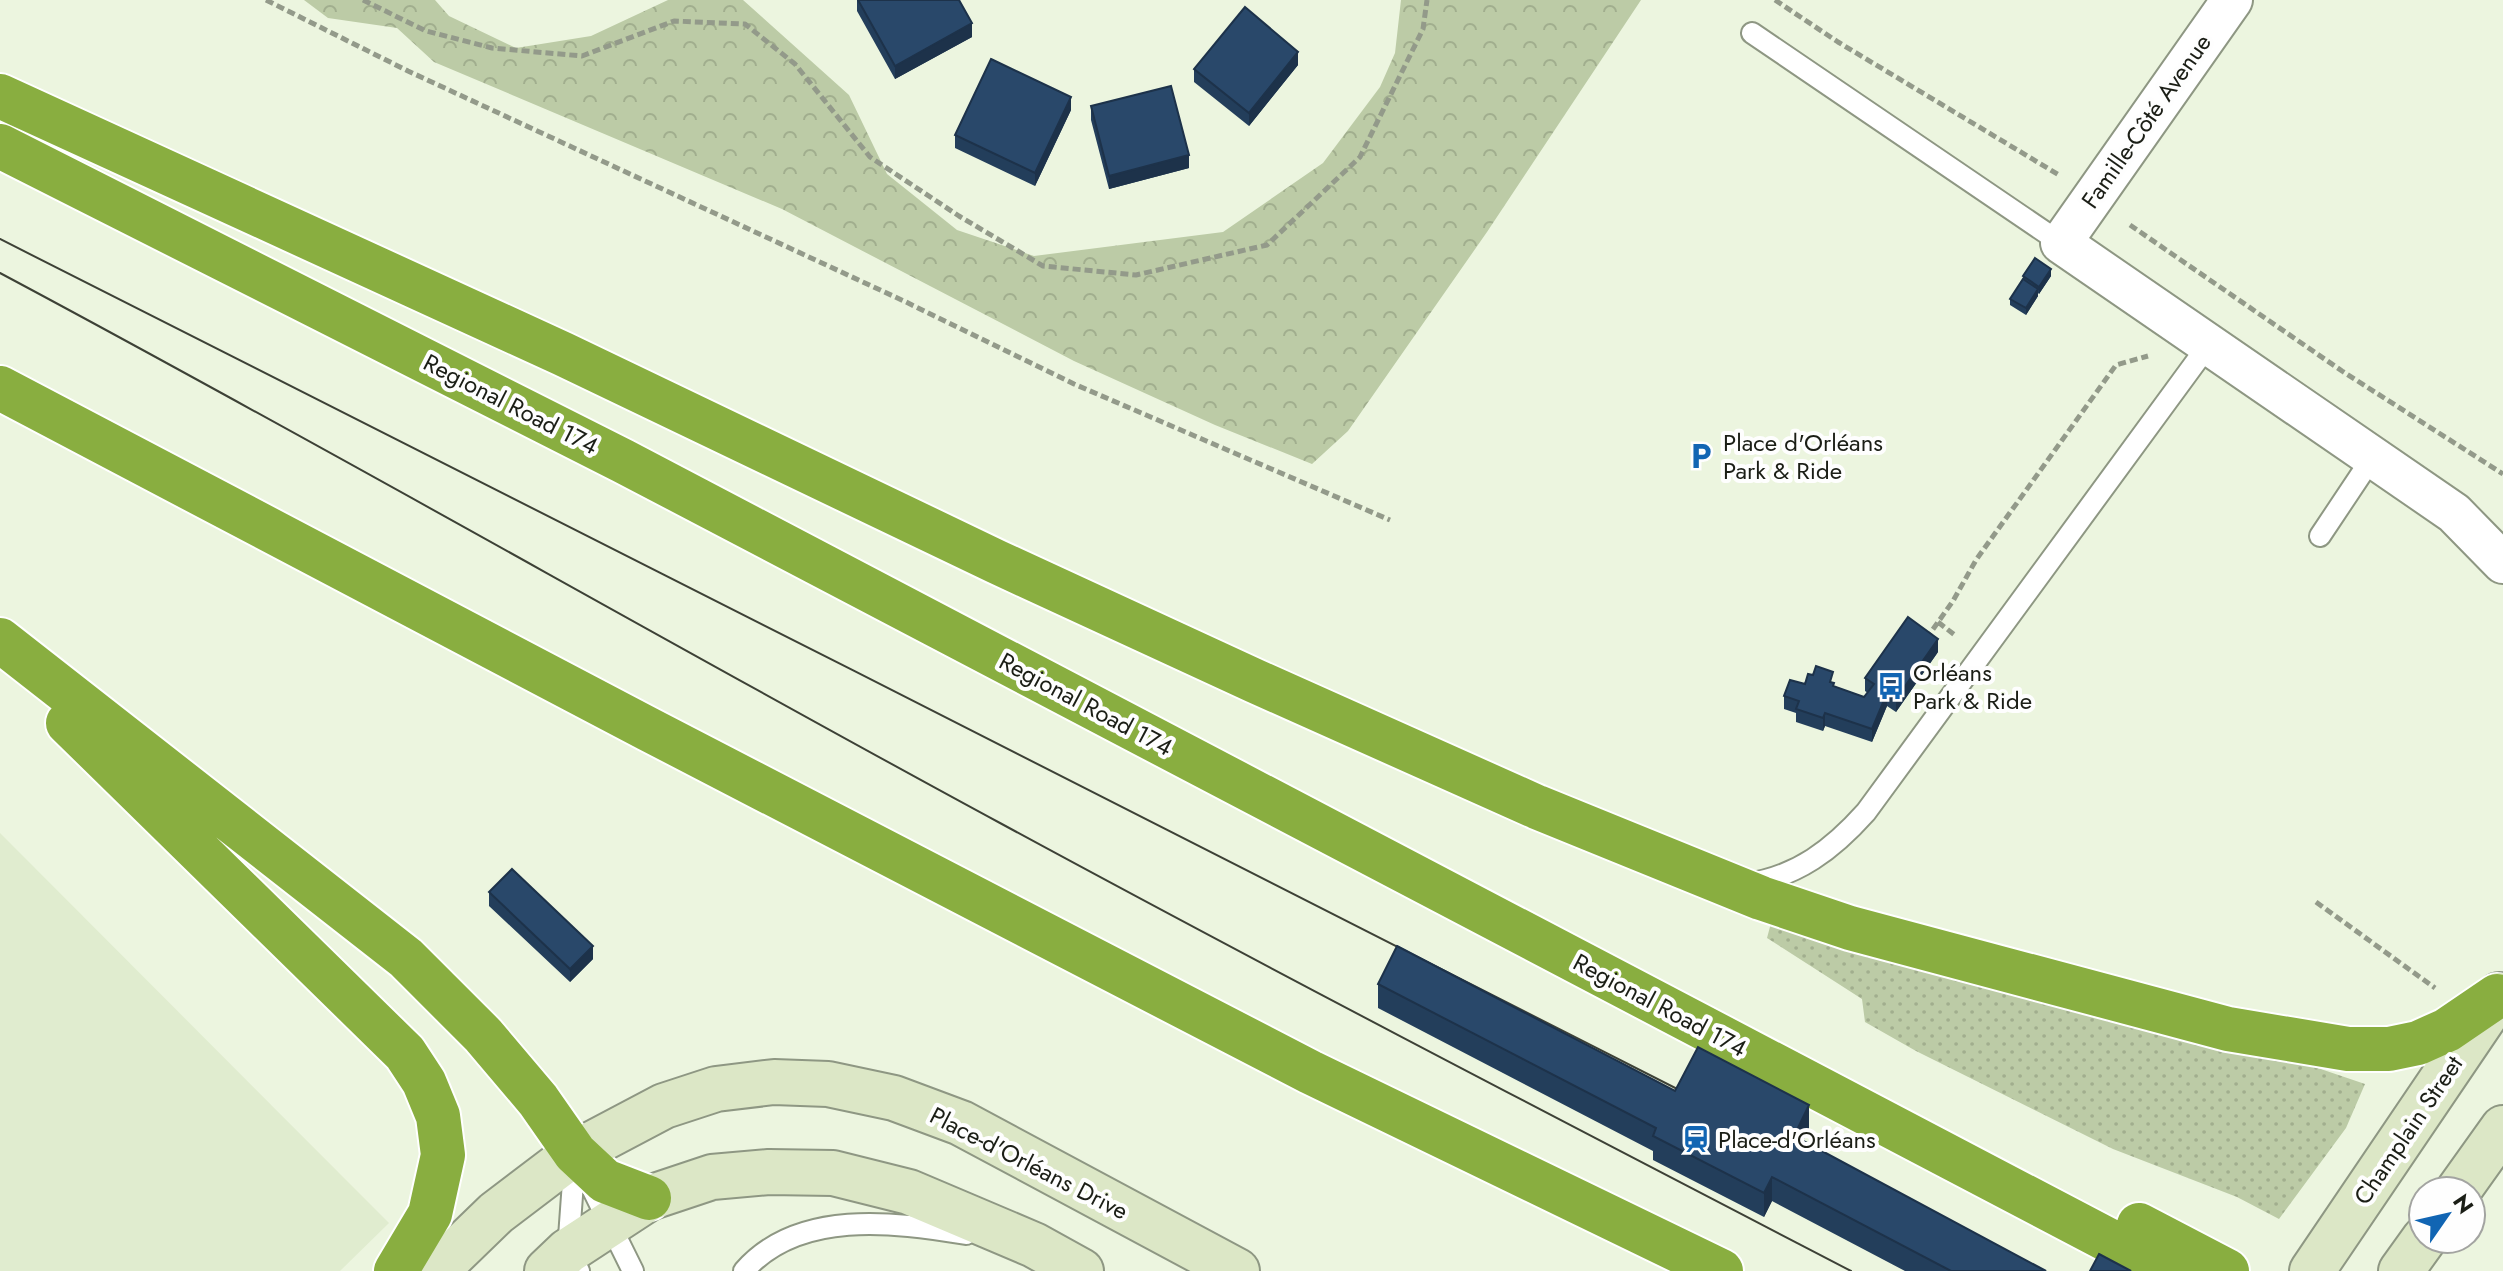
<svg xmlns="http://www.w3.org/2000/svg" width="2503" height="1271" viewBox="0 0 2503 1271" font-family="Jost,sans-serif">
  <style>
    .built { fill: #e0eccf }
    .grass { fill: url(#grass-dots) }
    .forest { fill: url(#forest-crowns) }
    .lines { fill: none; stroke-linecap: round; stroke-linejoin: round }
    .lane-casing { stroke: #8e9783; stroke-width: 24 }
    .street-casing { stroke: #8e9783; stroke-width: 44 }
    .secondary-casing { stroke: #8e9783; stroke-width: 48 }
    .highway-casing { stroke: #fff; stroke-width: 48 }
    .path { stroke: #939a8a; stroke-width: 5; stroke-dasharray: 8 4; stroke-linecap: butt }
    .lane { stroke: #fff; stroke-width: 20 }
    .street { stroke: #fff; stroke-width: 40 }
    .secondary { stroke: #dce7c6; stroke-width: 44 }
    .highway { stroke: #89ae40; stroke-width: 44 }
    .tram { stroke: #3d4136; stroke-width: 2 }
    .wall { fill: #233e5b }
    .shaded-wall { fill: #1d324a }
    .building { fill: #29486a; stroke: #1d324a; stroke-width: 2 }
    .labels { text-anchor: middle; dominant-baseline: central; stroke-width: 8; stroke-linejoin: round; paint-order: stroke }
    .street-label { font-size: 24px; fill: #1b1e16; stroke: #fefefe }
    .poi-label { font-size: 24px; fill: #1b1e16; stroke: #fefefe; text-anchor: start }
  </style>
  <defs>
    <pattern id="grass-dots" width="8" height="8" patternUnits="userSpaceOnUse" patternTransform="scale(2)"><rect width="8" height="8" fill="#bccba6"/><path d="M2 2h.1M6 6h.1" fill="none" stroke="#a1ae8e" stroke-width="1.8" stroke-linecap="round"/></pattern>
    <pattern id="forest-crowns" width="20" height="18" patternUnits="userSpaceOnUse" patternTransform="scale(2)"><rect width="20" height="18" fill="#bccba6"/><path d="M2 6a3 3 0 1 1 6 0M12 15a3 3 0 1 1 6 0" fill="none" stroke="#a1ae8e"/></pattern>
  </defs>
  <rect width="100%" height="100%" fill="#ecf5df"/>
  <path class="built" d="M0,833L389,1223L340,1271H0Z"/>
  <path class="grass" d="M1771,923L2276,1054L2365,1084L2346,1128L2279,1219L2237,1197L2113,1149L1916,1051L1865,1022L1862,999L1767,938Z"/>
  <path class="forest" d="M304,0H435L449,16L516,48L591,36L668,0H743L849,95L887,174L957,230L1034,256L1223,232L1323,163L1380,87L1395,53L1401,0H1641L1487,232L1348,431L1312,464L1215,425L1074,361L782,209L434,62L397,28L328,18Z"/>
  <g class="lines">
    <g class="lane-casing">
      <path id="lane" d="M1752,33L2061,243
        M2320,536L2372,458
        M1746,884C1797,877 1833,849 1866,812L2209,344
        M575,1154L568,1251L579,1271
        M587,1178L633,1271
        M744,1271C798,1209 894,1222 966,1234"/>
    </g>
    <g class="street-casing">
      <path id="street" d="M2232,0L2061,243L2454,513L2503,563"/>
    </g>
    <g class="secondary-casing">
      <path id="secondary" d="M2458,1191L2503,1128
        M436,1271L496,1213L575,1153L664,1106L716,1089L774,1082L828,1084L894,1098L961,1123L1237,1271
        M547,1271L568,1251L649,1198L712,1177L769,1172L833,1173L909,1192L1034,1245L1081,1271
        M2312,1271L2499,995
        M2401,1271L2424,1239"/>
    </g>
    <g class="highway-casing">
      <path id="highway" d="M0,96L563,354L997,562L1255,681L1537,807L1761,898L1850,928L2228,1029L2348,1049H2389L2418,1043L2447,1030L2497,996
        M0,146L623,461L2167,1271
        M0,388L648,729L1310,1072L1721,1271
        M0,640L406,958L483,1035L538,1100L575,1153L605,1181L649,1198
        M68,723L405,1053L424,1082L438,1116L443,1155L430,1214L396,1271
        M2139,1225L2227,1271"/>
    </g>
    <path class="path" d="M266,0L408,71L906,302L1074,384L1390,520
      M363,0L426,31L492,48L582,56L674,21L745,24L795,64L870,157L959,216L1043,266L1136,275L1267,245L1360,157L1423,29L1427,0
      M1775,0L1838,42L2059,175
      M2130,225L2342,371L2503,474
      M1938,622L1956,636
      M1926,639L1953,601L1976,560L2116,365L2148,356
      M2316,902L2435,988"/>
    <use href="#lane" class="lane"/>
    <use href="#street" class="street"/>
    <use href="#secondary" class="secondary"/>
    <use href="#highway" class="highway"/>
    <path class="tram" d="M0,239C564,527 1132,808 1695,1098
      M0,273C336,452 665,642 1000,823C1282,976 1566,1123 1851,1271"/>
  </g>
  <path class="wall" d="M857,0H959L972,37L895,79L857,11Z
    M1298,65L1249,126L1194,82V69Z
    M1091,106L1189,168L1109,189L1091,120Z
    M1071,110L1035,186L955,148V135Z
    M2023,276H2051L2039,294L2038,293V296L2026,315L2010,305V299L2023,279Z
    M1938,652L1896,712L1887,706L1872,742L1825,726L1823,731L1796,722V713L1784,709V696L1805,684L1833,683L1834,686L1864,697L1868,693L1865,691V678Z
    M489,892L593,959L570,982L489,906Z
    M1378,984L1675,1091L1809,1129L1803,1141L2046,1271H1905L1772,1201L1764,1217L1653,1160V1151L1378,1008Z"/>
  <path class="shaded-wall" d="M972,23V37L895,79V66Z
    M1298,52V65L1249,126V113Z
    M1071,97V110L1035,186V173Z
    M1189,155V168L1109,189V176Z
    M2051,269V276L2039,294V287Z
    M2038,289V296L2026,315V308Z
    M1938,639V652L1896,712V699Z
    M1887,693V706L1872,742V729Z
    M1825,713V726L1823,731V718Z
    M593,946V959L570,982V969Z
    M1809,1105V1129L1794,1160V1136Z
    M1772,1177V1201L1764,1217V1193Z"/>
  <path class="building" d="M858,0H959L972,23L895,66Z
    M1245,7L1298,52L1249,113L1194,69Z
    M991,59L1071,97L1035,173L955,135Z
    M1171,86L1189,155L1109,176L1091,106Z
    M2035,258L2051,269L2039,287L2023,276Z
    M2023,279L2038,289L2026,308L2010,299Z
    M1908,617L1938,639L1896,699L1887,693L1872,729L1825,713L1823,718L1796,709L1799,701L1784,696L1790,680L1805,684L1808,674L1813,675L1816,666L1833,672L1830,682L1834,683L1833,686L1864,697L1874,684L1865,678Z
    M512,869L593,946L570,969L489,892Z
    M1397,946L1675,1091L1698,1047L1809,1105L1794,1136L2046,1271H1951L1772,1177L1764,1193L1653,1136L1656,1128L1378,984Z
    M2099,1254L2131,1271H2090Z"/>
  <defs>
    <g id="parking-bare" transform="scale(2.16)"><path d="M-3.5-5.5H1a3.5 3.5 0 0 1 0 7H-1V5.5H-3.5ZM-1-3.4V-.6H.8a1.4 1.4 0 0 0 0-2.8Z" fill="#1165b3" stroke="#fefefe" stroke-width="2.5" paint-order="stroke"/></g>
    <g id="bus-bare" transform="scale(2.16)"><path d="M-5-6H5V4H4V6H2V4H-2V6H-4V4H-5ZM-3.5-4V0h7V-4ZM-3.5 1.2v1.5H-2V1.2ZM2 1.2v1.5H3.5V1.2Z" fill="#1165b3" stroke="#fefefe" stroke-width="2.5" paint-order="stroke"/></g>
    <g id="station-bare" transform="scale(2.16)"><path d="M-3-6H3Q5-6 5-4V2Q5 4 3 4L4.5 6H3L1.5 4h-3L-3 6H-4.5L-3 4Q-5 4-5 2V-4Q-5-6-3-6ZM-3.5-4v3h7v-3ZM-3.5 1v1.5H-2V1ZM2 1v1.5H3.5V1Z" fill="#1165b3" stroke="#fefefe" stroke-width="2.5" paint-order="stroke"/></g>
  </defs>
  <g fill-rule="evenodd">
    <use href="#parking-bare" x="1701" y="456"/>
    <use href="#bus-bare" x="1891" y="686"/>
    <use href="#station-bare" x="1696" y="1139"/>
  </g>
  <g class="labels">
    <g class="street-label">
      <text transform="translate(2146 121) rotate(-55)">Famille-Côté Avenue</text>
      <text transform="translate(511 404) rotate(27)">Regional Road 174</text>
      <text transform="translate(1086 704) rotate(28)">Regional Road 174</text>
      <text transform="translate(1660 1005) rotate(28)">Regional Road 174</text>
      <text transform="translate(2408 1130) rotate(-56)">Champlain Street</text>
      <text transform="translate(1029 1163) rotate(27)">Place-d'Orléans Drive</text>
    </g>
    <g class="poi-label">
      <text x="1723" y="442">Place d'Orléans<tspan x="1723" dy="28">Park &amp; Ride</tspan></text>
      <text x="1913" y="672">Orléans<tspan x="1913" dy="28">Park &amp; Ride</tspan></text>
      <text x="1718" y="1139">Place-d'Orléans</text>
    </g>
  </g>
  <g transform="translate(2447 1215) rotate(56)"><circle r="38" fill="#fefefe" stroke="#a3a4a1" stroke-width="2"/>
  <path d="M0-6L14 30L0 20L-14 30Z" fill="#1165b3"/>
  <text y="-12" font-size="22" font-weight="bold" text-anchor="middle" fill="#1b1e16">N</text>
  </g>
</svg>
